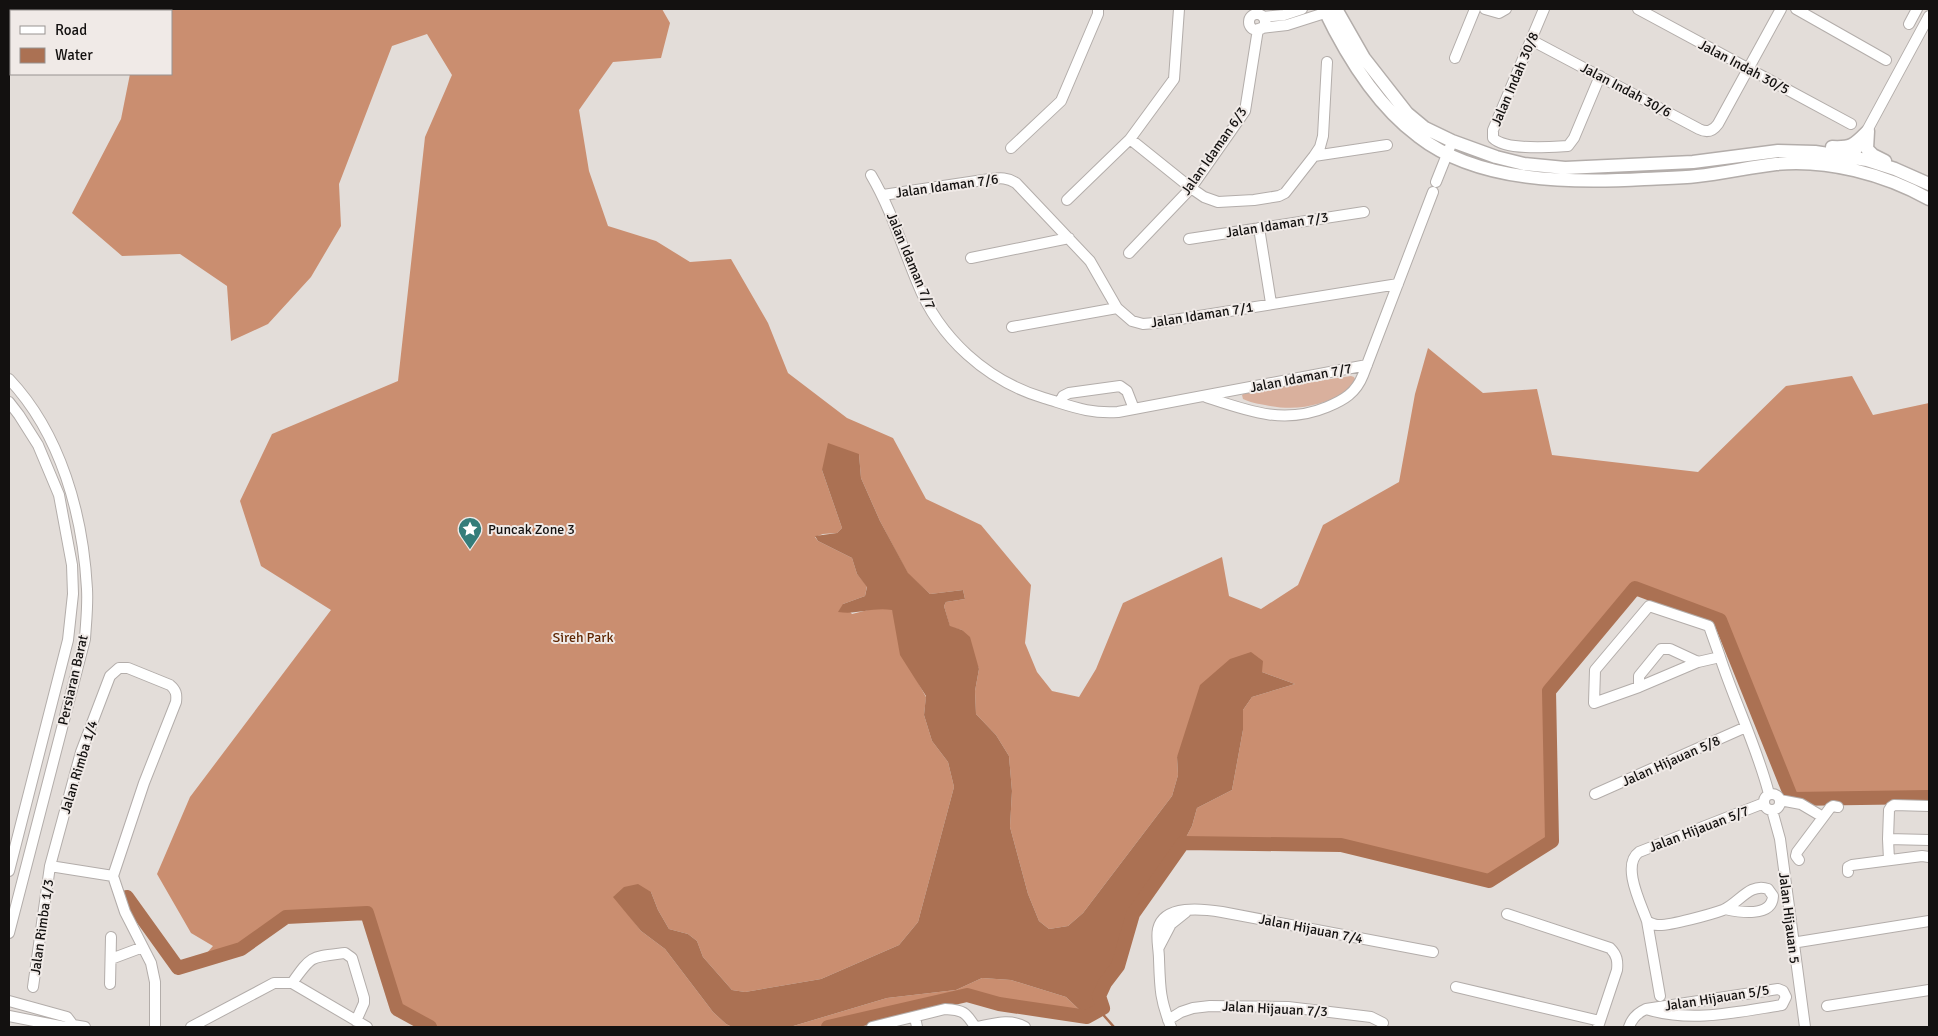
<svg xmlns="http://www.w3.org/2000/svg" width="1938" height="1036" viewBox="0 0 1938 1036" font-family="Signika,sans-serif">
  <style>
    .green { fill: #d9b09d }
    .forest { fill: #ca8e70 }
    .water { fill: #ab7153 }
    .lines { fill: none; stroke-linecap: round; stroke-linejoin: round }
    .stream { stroke: #ab7153; stroke-width: 2.5 }
    .river { stroke: #ab7153; stroke-width: 14 }
    .minor-casing { stroke: #b3adaa; stroke-width: 12 }
    .major-casing { stroke: #b3adaa; stroke-width: 15 }
    .minor { stroke: #fff; stroke-width: 10 }
    .major { stroke: #fff; stroke-width: 12 }
    .labels { text-anchor: middle; dominant-baseline: central; stroke-width: 4; stroke-linejoin: round; paint-order: stroke }
    .street-label { font-size: 14px; fill: #131110; stroke: #f0eae7 }
    .poi-label { font-size: 14px; fill: #131110; stroke: #f0eae7; text-anchor: start }
    .park-label { font-size: 14px; fill: #5f2703; stroke: #f0eae7 }
  </style>
  <rect width="100%" height="100%" fill="#e3ddd9"/>
  <path class="green" d="M1351,376L1354,377L1356,381L1350,392C1319,405 1299,412 1265,405C1258,404 1249,402 1243,399L1242,395L1246,392Z"/>
  <path class="forest" d="M144,9H662L670,23L661,58L613,62L579,110L589,171L608,226L656,241L690,262L731,259L768,323L788,373L847,418L893,438L926,499L981,525L1031,585L1025,643L1037,672L1052,691L1079,697L1096,669L1123,603L1222,557L1229,596L1261,609L1298,585L1323,525L1399,482L1415,394L1428,348L1483,393L1537,389L1552,455L1698,472L1786,386L1852,376L1873,415L1929,403V797L1792,799L1720,620L1635,589L1549,691L1552,841L1489,881L1341,845L1183,843L1192,826L1197,808L1232,790L1243,730V710L1252,697L1295,684L1262,672L1177,757L1178,775L1172,796L1083,913L1068,926L1049,929L1039,921L1028,894L1010,827L1012,791L1009,756L996,735L976,714L975,691L979,669L962,630L950,627L944,606L946,602L965,599L963,590L930,594L908,574L880,521L861,478L859,454L822,470L842,528L837,533L823,534L815,537L818,541L852,558L857,574L867,586L865,596L843,604L852,614L876,608L892,609L915,677L926,697L924,715L932,741L948,762L954,787L918,922L899,945L821,979L745,992L732,990L703,957L697,941L688,934L669,929L658,910L651,892L614,896L641,931L665,949L713,1012L726,1024L732,1027H430L397,1009L367,913L286,917L241,949L199,962L213,946L191,933L157,874L190,797L331,610L261,566L240,501L272,434L398,381L425,137L452,75L427,34L392,46L339,184L341,226L311,277L268,324L231,341L227,286L180,254L122,256L72,213L121,119L130,74H171V11H143Z
    M982,978L1011,980L1066,997L1087,1017L999,1004L967,995L828,1027H790L887,998L956,990Z"/>
  <path class="water" d="M828,443L859,454L861,478L880,521L908,573L930,594L963,590L965,599L946,602L944,606L950,626L962,630L970,637L979,669L975,691L976,714L996,735L1009,756L1012,791L1010,827L1028,894L1039,921L1049,929L1068,926L1083,913L1172,796L1178,775L1177,757L1200,685L1230,659L1251,652L1263,661L1262,672L1295,684L1252,697L1243,710V730L1232,790L1197,808L1192,826L1183,843L1133,914L1118,966L1105,983L1099,996L1103,1008L1087,1017L1066,997L1011,980L982,978L956,990L887,998L790,1027H732L726,1024L713,1012L665,949L641,931L613,897L624,887L638,884L651,892L658,910L669,929L688,934L697,941L703,957L732,990L745,992L821,979L899,945L918,922L954,787L948,762L932,741L924,715L926,696L900,655L892,610C871,607 858,615 838,612L843,604L865,596L867,587L857,574L852,558L818,541L815,536L837,533L842,528L822,470Z"/>
  <g class="lines">
    <path class="stream" d="M1099,1010L1114,1027"/>
    <path class="river" d="M127,897L178,968L241,949L286,917L367,913L397,1009L430,1027
      M828,1027L967,995L999,1004L1087,1017L1103,1008L1099,996L1105,983L1118,966L1133,914L1183,843L1341,845L1489,881L1552,841L1549,691L1635,588L1720,620L1792,799L1929,797"/>
    <g class="minor-casing">
      <path id="minor" d="M1485,9L1499,13L1506,9
        M1544,9L1493,130V138C1506,151 1551,147 1568,146L1574,138L1600,76
        M1638,9L1851,124
        M1796,9L1886,60
        M1249 22a8 8 0 1 1 16 0a8 8 0 1 1-16 0Z
        M1263,17L1284,15L1302,9
        M1909,24L1917,9
        M1261,28L1287,25L1331,11
        M1531,40L1699,129C1707,133 1713,131 1718,124L1781,9
        M1455,58L1475,9
        M1130,139L1191,188L1204,197L1218,202L1254,200L1279,196L1285,193L1314,156L1320,147L1323,136L1327,62
        M1011,148L1061,101L1098,14V9
        M1314,156L1387,145
        M1850,162L1929,16
        M871,175C891,209 902,246 917,282C939,338 987,381 1044,398C1071,406 1089,414 1118,412L1367,365
        M1436,182L1450,147
        M883,195L990,179C1000,178 1007,177 1016,183L1090,261L1117,308L1132,321L1143,324L1155,323L1398,284
        M1067,200L1130,139L1174,79L1179,9
        M1259,228L1271,303
        M1189,239L1364,212
        M1129,253L1191,188L1245,111L1258,29
        M971,258L1069,238
        M1012,327L1117,308
        M9,379C61,434 83,515 87,589C88,606 86,622 85,639L9,933
        M1206,397C1248,411 1284,425 1327,407C1344,400 1356,393 1363,375L1433,192
        M9,402L19,415L38,445L59,495L72,565L73,594L68,640L9,871
        M1060,402L1063,396L1069,393L1120,386L1127,391L1134,409
        M1720,657L1709,626L1649,606L1595,670L1594,703L1639,687L1698,662L1720,657C1735,703 1757,747 1769,794
        M1639,687V676L1661,649H1670L1698,662
        M1764 802a8 8 0 1 1 16 0a8 8 0 1 1-16 0Z
        M1595,794L1746,727
        M1780,800L1801,804L1823,817
        M1772,810L1780,839L1805,1027
        M1888,839L1889,810L1891,807L1894,805L1929,806
        M1799,860L1796,856L1797,852L1830,808L1833,806L1838,807
        M1889,860L1888,839L1929,840
        M50,866L113,876
        M1848,872V867L1852,865L1922,856L1929,857
        M113,876L125,912L151,963L155,982V1027
        M1725,909C1739,912 1772,918 1773,896L1768,889C1750,882 1738,904 1723,910C1712,914 1669,926 1658,925C1654,925 1650,923 1647,921C1641,904 1621,865 1639,852L1764,803
        M1507,914L1610,948C1617,955 1618,961 1617,970L1598,1027
        M1647,921L1660,996
        M1792,943L1929,921
        M1159,947L1171,924L1186,912
        M111,959L143,947
        M292,983C312,955 310,957 345,953L352,958L364,998V1003L356,1021
        M110,984L111,937
        M33,987L50,866L81,752L110,676L119,668H128L170,685C176,690 177,694 176,702L144,783L113,876
        M1456,987L1600,1021
        M9,1001L67,1017L73,1025
        M1827,1006L1929,990
        M9,1016L65,1027L73,1025L85,1027
        M915,1017L917,1027
        M1168,1020L1181,1012L1193,1008L1210,1006L1288,1007L1371,1017L1383,1023
        M191,1027L274,983H292L367,1027
        M872,1027L945,1009C963,1010 966,1012 975,1027
        M977,1027C993,1024 1010,1018 1025,1027
        M1171,1027C1160,1000 1160,988 1159,959C1159,950 1156,938 1158,929C1164,904 1203,909 1222,912L1433,952
        M1629,1027C1632,1018 1637,1013 1646,1009L1778,989L1783,991L1786,997L1782,1005C1737,1012 1691,1023 1646,1009"/>
    </g>
    <g class="major-casing">
      <path id="major" d="M1324,9C1346,55 1376,105 1418,136C1478,183 1572,183 1644,179C1662,178 1680,178 1697,176C1724,173 1750,167 1776,164C1827,159 1884,174 1929,199
        M1336,9L1364,58L1407,113L1425,128L1452,141L1496,157L1524,164L1565,168L1693,162L1778,151L1815,152L1867,160L1895,169L1929,184
        M1868,131L1867,149L1873,155L1885,161
        M1832,147C1852,148 1854,145 1868,131"/>
    </g>
    <use href="#minor" class="minor"/>
    <use href="#major" class="major"/>
  </g>
  <defs>
    <g id="sight-pin" transform="scale(1.25)"><path d="M0 17L-7.5 6A9.5 9.5 0 1 1 7.5 6Z" fill="#347d7a" stroke="#f0eae7"/><path d="M0-6L1.8-2.2L6-1.7L2.9 1.2L3.7 5.4L0 3.3L-3.7 5.4L-2.9 1.2L-6-1.7L-1.8-2.2Z" fill="#fff"/></g>
  </defs>
  <g fill-rule="evenodd">
    <use href="#sight-pin" x="470" y="529"/>
  </g>
  <g class="labels">
    <g class="street-label">
      <text transform="translate(1744 67) rotate(28)">Jalan Indah 30/5</text>
      <text transform="translate(1515 79) rotate(-67)">Jalan Indah 30/8</text>
      <text transform="translate(1626 90) rotate(28)">Jalan Indah 30/6</text>
      <text transform="translate(1214 151) rotate(-55)">Jalan Idaman 6/3</text>
      <text transform="translate(947 186) rotate(-8)">Jalan Idaman 7/6</text>
      <text transform="translate(1277 225) rotate(-9)">Jalan Idaman 7/3</text>
      <text transform="translate(911 261) rotate(67)">Jalan Idaman 7/7</text>
      <text transform="translate(1202 315) rotate(-9)">Jalan Idaman 7/1</text>
      <text transform="translate(1301 378) rotate(-11)">Jalan Idaman 7/7</text>
      <text transform="translate(73 680) rotate(-77)">Persiaran Barat</text>
      <text transform="translate(1671 761) rotate(-24)">Jalan Hijauan 5/8</text>
      <text transform="translate(79 767) rotate(-73)">Jalan Rimba 1/4</text>
      <text transform="translate(1699 829) rotate(-21)">Jalan Hijauan 5/7</text>
      <text transform="translate(1789 918) rotate(83)">Jalan Hijauan 5</text>
      <text transform="translate(42 927) rotate(-82)">Jalan Rimba 1/3</text>
      <text transform="translate(1311 929) rotate(11)">Jalan Hijauan 7/4</text>
      <text transform="translate(1717 998) rotate(-9)">Jalan Hijauan 5/5</text>
      <text transform="translate(1275 1009) rotate(3)">Jalan Hijauan 7/3</text>
    </g>
    <g class="poi-label">
      <text x="488" y="529">Puncak Zone 3</text>
    </g>
    <g class="park-label">
      <text x="583" y="637">Sireh Park</text>
    </g>
  </g>
  <rect width="1938" height="1036" fill="none" stroke="#131110" stroke-width="20"/>
  <rect x="10" y="10" width="162" height="65" fill="#f0eae7" stroke="#989391"/>
  <rect x="20" y="26" width="25" height="8" fill="#ffffff" stroke="#989391"/>
  <text x="55" y="35" font-size="15" fill="#131110">Road</text>
  <rect x="20" y="48" width="25" height="15" fill="#ab7153" stroke="#989391"/>
  <text x="55" y="60" font-size="15" fill="#131110">Water</text>
</svg>
